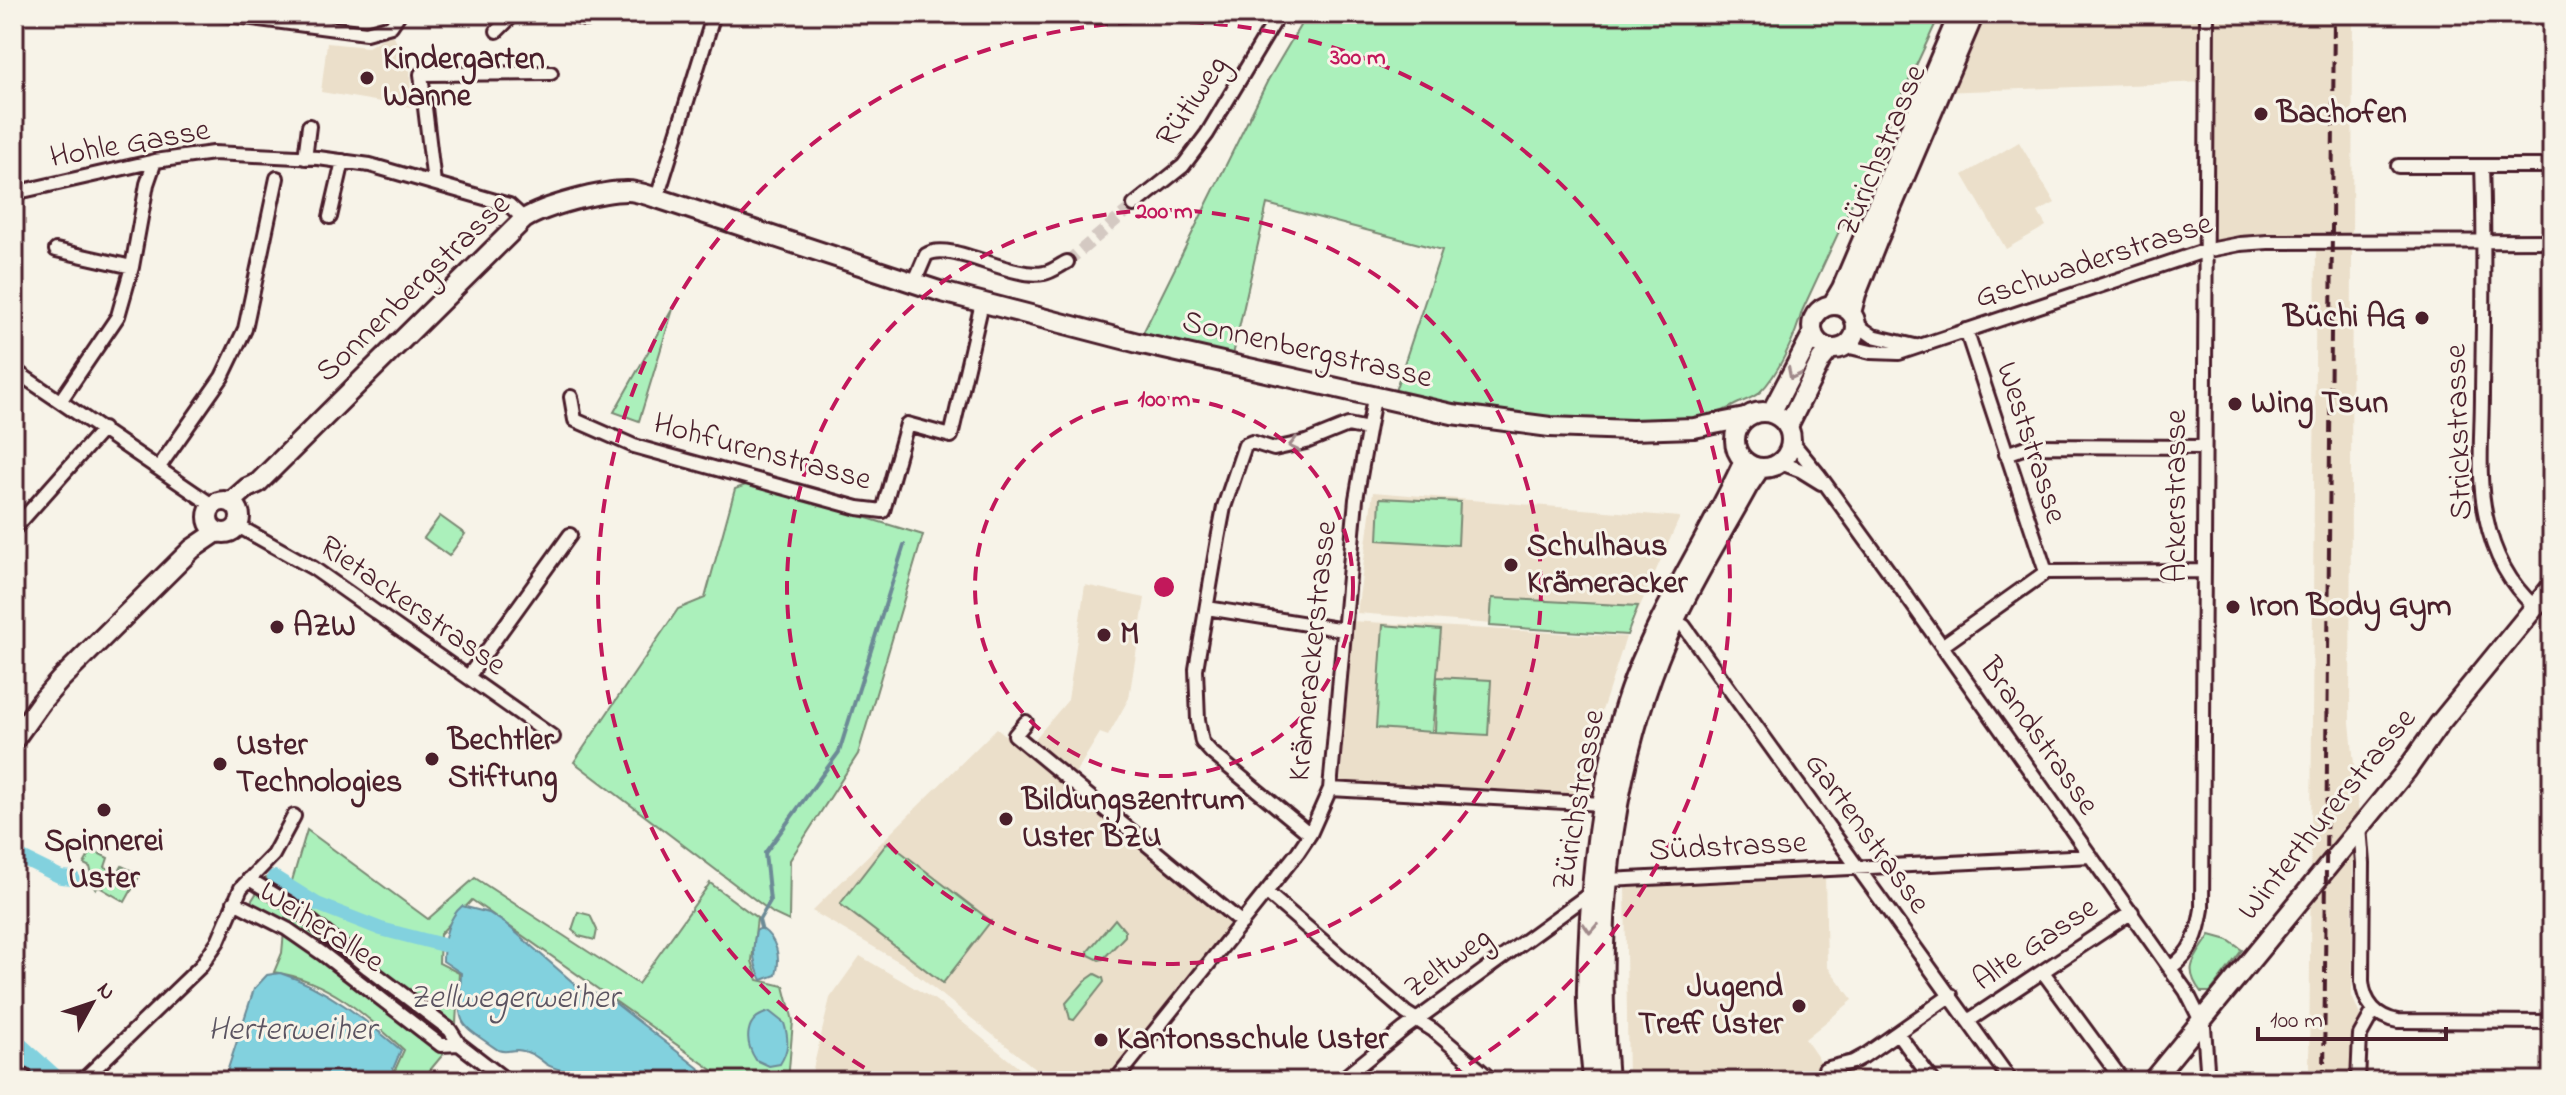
<svg xmlns="http://www.w3.org/2000/svg" width="2566" height="1095" viewBox="0 0 2566 1095" font-family="'Indie Flower',sans-serif">
  <style>
    .built { fill: #ebdfca }
    .green { fill: #abf0bb; stroke: #7a8873; stroke-width: 2 }
    .water { fill: #82d1de; stroke: #6c8a96; stroke-width: 2 }
    .lines { fill: none; stroke-linecap: round; stroke-linejoin: round }
    .stream { stroke: #6c8a96; stroke-width: 4 }
    .canal { stroke: #82d1de; stroke-width: 14 }
    .river { stroke: #82d1de; stroke-width: 22 }
    .street-tunnel { stroke: #d4c9c2; stroke-width: 12; stroke-dasharray: 12 6; stroke-linecap: butt }
    .street-casing { stroke: #4a1f2b; stroke-width: 18 }
    .secondary-casing { stroke: #4a1f2b; stroke-width: 24 }
    .street { stroke: #f7f3e8; stroke-width: 12 }
    .secondary { stroke: #f7f3e8; stroke-width: 18 }
    .rail { stroke: #4a1f2b; stroke-width: 4; stroke-dasharray: 12 6; stroke-linecap: butt }
    .oneway { stroke: #a0898a }
    .ring { fill: none; stroke: #c2185b; stroke-width: 4; stroke-dasharray: 14 10 }
    .poi-dot { fill: #4a1f2b; stroke: #f7f3e8; stroke-width: 3 }
    .labels { text-anchor: middle; dominant-baseline: central; stroke-width: 6; stroke-linejoin: round; paint-order: stroke }
    .poi-label { font-size: 32px; font-weight: bold; fill: #4a1f2b; stroke: #f7f3e8; text-anchor: start }
    .street-label { font-size: 32px; fill: #4a1f2b; stroke: #f7f3e8 }
    .water-label { font-size: 34px; font-style: italic; fill: #5b5461; stroke: #f7f3e8 }
    .centre { fill: #c2185b; stroke: #f7f3e8; stroke-width: 4 }
    .ring-label { font-size: 24px; text-anchor: middle; font-weight: bold; fill: #c2185b; stroke: #f7f3e8; stroke-width: 6; stroke-linejoin: round; paint-order: stroke }
  </style>
  <rect width="100%" height="100%" fill="#f7f3e8"/>
  <filter id="ink" filterUnits="userSpaceOnUse"><feTurbulence type="fractalNoise" baseFrequency=".0125" numOctaves="2"/><feDisplacementMap in="SourceGraphic" scale="16" xChannelSelector="R" yChannelSelector="G"/><feConvolveMatrix kernelMatrix="1 2 1 2 8 2 1 2 1" color-interpolation-filters="sRGB"/></filter>
  <g filter="url(#ink)">
    <path class="built" d="M1974,14H2353L2350,722L2360,827L2353,863L2352,996L2362,1020L2370,1081H2309L2316,242L2204,251L2206,82L1940,92Z
      M391,33L410,63L411,107L321,92L327,43L368,47Z
      M2019,142L2055,203L2038,212L2046,226L2006,249L1963,175Z
      M1373,492L1680,517L1627,635L1357,613Z
      M1085,585L1145,598L1129,698L1108,736L1100,733L1075,774L1034,740L1068,700Z
      M1351,621L1626,637L1596,729L1589,795L1340,785Z
      M997,728L1228,921V931L1109,1081H1051L903,964L812,911Z
      M1825,875L1827,966L1853,1000L1805,1039L1827,1071L1859,1065L1870,1081H1628L1625,885Z
      M860,956L935,1000L1035,1081H810L830,998Z"/>
    <path class="green" d="M1307,14H1940L1802,311C1796,335 1778,375 1760,392C1755,397 1746,400 1739,403C1728,408 1717,415 1705,417C1609,434 1488,414 1394,394L1442,250L1267,204L1231,364L1138,343L1268,80Z
      M674,306L639,421L614,412Z
      M751,483L923,535L858,754L790,860L789,921L774,914L574,762L678,609L705,598L735,489Z
      M1380,498L1460,502L1458,545L1378,540Z
      M440,516L465,534L449,556L424,538Z
      M1492,598L1638,606L1627,635L1490,626Z
      M1383,625L1441,630L1432,732L1376,728Z
      M1437,677L1491,680L1488,735L1435,732Z
      M307,830L428,919L475,878L638,984L710,883L757,918L752,961L758,980L784,986L793,1021L788,1081H728L472,900L440,934L439,963L459,973L455,1040L421,1081H390L404,1050C365,1014 328,980 274,972L282,953L284,931L245,911L266,878L289,891Z
      M888,842L991,921L943,983L840,904Z
      M92,850L108,858L105,867L118,873L122,866L140,875L125,902L99,887L96,889L87,880L91,871L90,867L84,864Z
      M578,912L590,915L597,930L595,940L579,936L572,930Z
      M1115,919L1125,931V936L1103,959L1099,960L1089,955L1088,951Z
      M2210,935L2228,940L2242,950L2210,992H2201C2182,967 2195,959 2210,935Z
      M1095,974L1103,978L1104,982L1074,1020L1070,1019L1066,1003L1085,981Z"/>
    <path class="water" d="M462,906L489,913L506,924L583,991L606,996L715,1081H582C573,1069 558,1072 546,1064C537,1057 530,1051 517,1050C509,1050 506,1053 498,1050C454,1020 459,1026 461,973L443,961C443,942 447,919 462,906Z
      M761,928C777,939 781,957 776,975L762,980C753,965 752,948 756,931Z
      M280,973C327,988 364,1019 401,1050L388,1081H224L254,989L267,975Z
      M770,1012L784,1023C789,1039 789,1050 780,1064L769,1066L756,1060C744,1042 744,1017 770,1012Z"/>
    <g class="lines">
      <path class="stream" d="M761,928L759,920L770,901L765,853L839,752L904,545"/>
      <path class="canal" d="M14,854L61,877L73,878
        M274,877L317,904L381,929L443,945"/>
      <path class="river" d="M14,1044L55,1081"/>
      <path class="street-tunnel" d="M1067,262L1134,205"/>
      <g class="street-casing">
        <path id="street" d="M221,14L366,33L391,26L399,14
          M543,14H548
          M568,14L584,19L597,17
          M497,31L514,14
          M305,158L309,126
          M2398,166H2552
          M2482,167C2485,242 2483,318 2482,394C2482,434 2477,477 2486,517C2493,552 2508,583 2535,607
          M434,183L421,74L551,73
          M14,193L155,161L213,153L318,158L370,165L509,205L524,219
          M657,198L714,14
          M1134,205L1183,166L1207,134L1279,14
          M330,217L343,161
          M56,250L132,267
          M914,283L926,255C950,239 1011,280 1044,273C1052,272 1060,265 1067,262
          M1856,324L1873,336L1915,346
          M1966,330L2046,572
          M1846,346L1871,352L1899,353L2204,251L2240,244L2268,242L2552,241
          M14,370L212,505
          M571,397L575,420L634,446L858,508L883,511L907,424L951,436L982,303
          M61,400L118,316L132,267L147,184L155,161
          M1792,442L1819,475L1898,584L2186,991L2204,1027L2208,1081
          M2006,454L2029,446L2203,447
          M1781,463L1800,470L1821,483
          M159,467L222,377L245,329L277,178
          M238,526L313,568L553,737
          M14,529L103,429
          M1207,608L1344,630
          M1674,621L1684,626L2011,1081
          M1942,646L2046,572L2202,571
          M468,677L570,535
          M1026,722L1015,735L1242,923
          M1330,789L1603,804
          M2360,827L2363,863L2362,981C2364,1003 2376,1017 2398,1021L2552,1022
          M1310,834L1212,753L1202,742L1198,720L1196,669L1218,539L1224,507L1245,445L1252,442L1274,449L1306,442L1348,425L1368,429
          M249,879L290,904L368,968L450,1030L459,1044L507,1081
          M1608,880L2091,856
          M1266,892L1406,1013L1433,1030L1493,1081
          M234,902L287,929L323,954L441,1045L459,1044
          M2170,968C2192,953 2198,934 2202,909L2207,14
          M2043,972L2123,1081
          M1968,1021L2132,912
          M1898,1034L1933,1081
          M1825,1069L1853,1062L1864,1056L1951,995
          M82,1081L201,966L218,941L241,888L273,855L294,816
          M1115,1081L1298,852L1310,834L1330,789L1356,499L1374,398
          M1340,1081L1404,1029L1592,892
          M2358,1081L2360,1035L2374,1010"/>
      </g>
      <g class="secondary-casing">
        <path id="secondary" d="M1832,305L1842,288L1959,14
          M1812 327a22 22 0 1 1 44 0a22 22 0 1 1-44 0Z
          M1851,313L1856,294L1878,239L1974,14
          M1735 440a28 28 0 1 1 56 0a28 28 0 1 1-56 0Z
          M1771,413L1813,333
          M1788,426L1821,360L1830,349
          M208 517a16 16 0 1 1 32 0a16 16 0 1 1-32 0Z
          M231,502L247,488L258,483L524,219C545,206 601,191 627,191C637,191 647,195 657,198L942,292L1138,343L1452,414L1550,427L1632,430L1694,428L1745,418
          M14,740L41,702L60,680L192,549L217,532
          M14,1072L24,1081
          M1593,1081C1591,1051 1586,1020 1587,990C1589,888 1599,762 1639,667C1669,596 1712,531 1744,461
          M1608,1081C1595,926 1608,768 1673,624C1694,577 1723,532 1748,486L1760,468
          M2152,1081L2406,771L2440,723L2552,586"/>
      </g>
      <use href="#street" class="street"/>
      <use href="#secondary" class="secondary"/>
      <path class="rail" d="M2324,1081L2334,14"/>
    </g>
    <defs><path id="oneway-chevron" d="M-2-3.5L2.5 0L-2 3.5" fill="none" stroke-width="1.6" stroke-linecap="round" stroke-linejoin="round" transform="scale(2)"/></defs>
    <g class="oneway">
      <use href="#oneway-chevron" transform="translate(1793 374) rotate(117)"/>
      <use href="#oneway-chevron" transform="translate(1294 445) rotate(167)"/>
      <use href="#oneway-chevron" transform="translate(1590 928) rotate(93)"/>
    </g>
  </g>
  <g class="ring">
    <circle cx="1164" cy="587" r="189"/>
    <circle cx="1164" cy="587" r="377"/>
    <path d="M885 1080A566 566 0 1 1 1443 1080"/>
  </g>
  <g class="poi-dot">
    <circle cx="367" cy="78" r="8"/>
    <circle cx="2261" cy="114" r="8"/>
    <circle cx="2422" cy="318" r="8"/>
    <circle cx="2235" cy="404" r="8"/>
    <circle cx="1511" cy="565" r="8"/>
    <circle cx="2233" cy="607" r="8"/>
    <circle cx="277" cy="627" r="8"/>
    <circle cx="1104" cy="635" r="8"/>
    <circle cx="432" cy="759" r="8"/>
    <circle cx="220" cy="764" r="8"/>
    <circle cx="104" cy="810" r="8"/>
    <circle cx="1006" cy="819" r="8"/>
    <circle cx="1799" cy="1006" r="8"/>
    <circle cx="1101" cy="1040" r="8"/>
  </g>
  <g class="labels">
    <g class="poi-label">
      <text x="383" y="60">Kindergarten<tspan x="383" dy="37">Wanne</tspan></text>
      <text x="2277" y="114">Bachofen</text>
      <text x="2406" y="318" text-anchor="end">Büchi AG</text>
      <text x="2251" y="404">Wing Tsun</text>
      <text x="1527" y="547">Schulhaus<tspan x="1527" dy="37">Krämeracker</tspan></text>
      <text x="2249" y="607">Iron Body Gym</text>
      <text x="293" y="627">AZW</text>
      <text x="1120" y="635">M</text>
      <text x="448" y="741">Bechtler<tspan x="448" dy="37">Stiftung</tspan></text>
      <text x="236" y="746">Uster<tspan x="236" dy="37">Technologies</tspan></text>
      <text x="1022" y="801">Bildungszentrum<tspan x="1022" dy="37">Uster BZU</tspan></text>
      <text x="104" y="842" text-anchor="middle">Spinnerei<tspan x="104" dy="37">Uster</tspan></text>
      <text x="1783" y="988" text-anchor="end">Jugend<tspan x="1783" dy="37">Treff Uster</tspan></text>
      <text x="1117" y="1040">Kantonsschule Uster</text>
    </g>
    <g class="street-label">
      <text transform="translate(1193 102) rotate(-56)">Rütiweg</text>
      <text transform="translate(130 145) rotate(-10)">Hohle Gasse</text>
      <text transform="translate(1883 151) rotate(-67)">Zürichstrasse</text>
      <text transform="translate(2094 262) rotate(-18)">Gschwaderstrasse</text>
      <text transform="translate(414 289) rotate(-44)">Sonnenbergstrasse</text>
      <text transform="translate(1307 351) rotate(13)">Sonnenbergstrasse</text>
      <text transform="translate(2460 432) rotate(-92)">Strickstrasse</text>
      <text transform="translate(2030 443) rotate(72)">Weststrasse</text>
      <text transform="translate(762 453) rotate(15)">Hohfurenstrasse</text>
      <text transform="translate(2177 496) rotate(-90)">Ackerstrasse</text>
      <text transform="translate(412 607) rotate(35)">Rietackerstrasse</text>
      <text transform="translate(1314 651) rotate(-84)">Krämerackerstrasse</text>
      <text transform="translate(2038 737) rotate(55)">Brandstrasse</text>
      <text transform="translate(1580 800) rotate(-80)">Zürichstrasse</text>
      <text transform="translate(2328 815) rotate(-51)">Winterthurerstrasse</text>
      <text transform="translate(1866 834) rotate(54)">Gartenstrasse</text>
      <text transform="translate(1728 848) rotate(-3)">Südstrasse</text>
      <text transform="translate(321 928) rotate(33)">Weiherallee</text>
      <text transform="translate(2036 945) rotate(-34)">Alte Gasse</text>
      <text transform="translate(1449 964) rotate(-36)">Zeltweg</text>
    </g>
    <g class="water-label">
      <text x="514" y="999">Zellwegerweiher</text>
      <text x="292" y="1031">Herterweiher</text>
    </g>
  </g>
  <circle cx="1164" cy="587" r="12" class="centre"/>
  <g class="ring-label">
    <text x="1358" y="64">300 m</text>
    <text x="1164" y="218">200 m</text>
    <text x="1164" y="406">100 m</text>
  </g>
  <rect width="2566" height="1095" fill="none" stroke="#f7f3e8" stroke-width="48"/>
  <rect x="24" y="24" width="2518" height="1047" fill="none" stroke="#4a1f2b" stroke-width="3" filter="url(#ink)"/>
  <g transform="translate(92 1003) rotate(50)" stroke="#f7f3e8" stroke-width="6" paint-order="stroke">
  <path d="M0-6L14 30L0 20L-14 30Z" fill="#4a1f2b"/>
  <text y="-12" font-size="22" font-weight="bold" text-anchor="middle" fill="#4a1f2b">N</text>
  </g>
  <path d="M2258 1027v12h188v-12" fill="none" stroke="#4a1f2b" stroke-width="4"/>
  <text x="2270" y="1027" font-size="24" fill="#4a1f2b" stroke="#f7f3e8" stroke-width="6" paint-order="stroke">100 m</text>
</svg>
